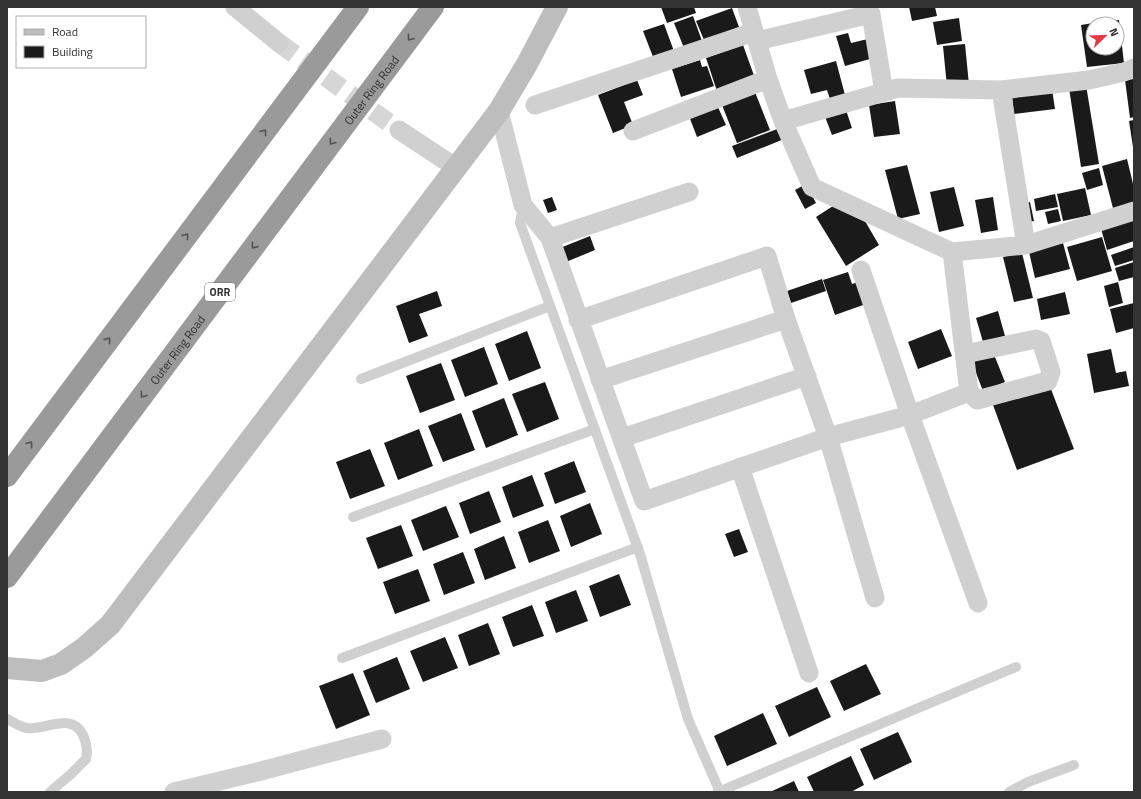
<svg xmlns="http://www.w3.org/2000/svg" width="1141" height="799" viewBox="0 0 1141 799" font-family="'Titillium Web',sans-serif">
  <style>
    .building { fill: #1a1a1a }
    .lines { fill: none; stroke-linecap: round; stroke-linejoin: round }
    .street-tunnel { stroke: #d6d6d6; stroke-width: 19; stroke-dasharray: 19 10; stroke-linecap: butt }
    .lane { stroke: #d0d0d0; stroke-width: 10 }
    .street { stroke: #d0d0d0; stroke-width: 19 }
    .secondary { stroke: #bdbdbd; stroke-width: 22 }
    .highway { stroke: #9a9a9a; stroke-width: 22 }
    .oneway { stroke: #525252 }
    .labels { text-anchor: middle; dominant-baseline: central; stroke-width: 4; stroke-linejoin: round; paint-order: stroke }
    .shield { fill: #fff; stroke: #707070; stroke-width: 1 }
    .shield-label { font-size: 11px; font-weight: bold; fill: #333 }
    .street-label { font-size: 12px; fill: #333; stroke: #fff }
  </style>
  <rect width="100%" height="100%" fill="#fff"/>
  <path class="building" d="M661,7H694L696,13L667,23Z
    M909,7H935L937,16L912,21Z
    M732,8L739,27L704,40L696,21Z
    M693,16L702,41L684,48L674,23Z
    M959,18L962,41L937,45L933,22Z
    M1119,20L1124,63L1087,67L1081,25L1093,23V48H1117V24L1094,23Z
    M664,24L675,54L655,62L643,31Z
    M848,33L851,43L872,38L877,57L845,66L836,36Z
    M965,44L969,85L947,87L943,46Z
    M743,45L756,81L718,94L706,58Z
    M700,60L702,67L707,66L714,86L681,97L672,69Z
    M836,61L845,95L830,99L827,90L811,94L804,70Z
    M1134,79V117L1130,118L1125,80Z
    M637,80L643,95L624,102L633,125L613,133L598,95Z
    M1086,85L1099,164L1081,167L1069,88Z
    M1052,89L1055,109L1014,114L1012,95Z
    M755,92L770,130L737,143L722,105Z
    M895,101L900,134L874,137L869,105Z
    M717,105L726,125L697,137L689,116Z
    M845,107L852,128L832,135L824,114Z
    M1134,120V147H1133L1129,121Z
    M780,128L784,139L737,158L732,146Z
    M1127,159L1134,188V206L1114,212L1102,166Z
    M907,165L920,214L898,219L885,170Z
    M1099,168L1103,185L1087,190L1082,173Z
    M806,184L816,203L805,209L795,190Z
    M954,187L964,226L939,232L930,192Z
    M1085,188L1091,215L1063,221L1057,194Z
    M1055,194L1058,207L1036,211L1034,199Z
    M552,197L557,210L548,213L543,200Z
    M993,197L998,230L981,233L975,200Z
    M1030,202L1034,221L1025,223L1022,204Z
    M833,206L862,216L879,245L846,266L816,217Z
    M1058,209L1061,221L1048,224L1045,212Z
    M1134,215V241L1107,250L1100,225Z
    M590,236L595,250L566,262L560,248Z
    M1102,237L1112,271L1077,281L1067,247Z
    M1063,243L1070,269L1035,278L1029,252Z
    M1134,247V260L1115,266L1111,255Z
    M1022,253L1033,298L1014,302L1003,257Z
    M1134,262V277L1119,281L1115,268Z
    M848,272L852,284L858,282L866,304L835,315L823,280Z
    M822,279L826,291L791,303L787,291Z
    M1118,282L1123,303L1109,307L1104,286Z
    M437,291L442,306L419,314L428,336L409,343L396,306Z
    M1065,292L1070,314L1041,320L1037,299Z
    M1134,303V328L1116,333L1110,309Z
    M998,311L1005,336L983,342L976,318Z
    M941,329L952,356L918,369L908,342Z
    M527,331L541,368L509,381L495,344Z
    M484,347L498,384L465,397L451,360Z
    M1111,349L1116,373L1126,371L1129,386L1094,393L1087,354Z
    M993,352L1005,382L983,391L971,360Z
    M441,363L455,400L420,413L406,376Z
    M545,382L559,419L527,432L512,394Z
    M1049,384L1074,449L1017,470L993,405Z
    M504,398L518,435L486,448L472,411Z
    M461,413L475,450L443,462L428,426Z
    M419,429L433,466L398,480L384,443Z
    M370,449L385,486L350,499L336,462Z
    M574,461L586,492L555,504L544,473Z
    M532,475L544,506L513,518L502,487Z
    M489,491L501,522L470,534L459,503Z
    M590,503L602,534L571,547L560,516Z
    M446,506L459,537L423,551L411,520Z
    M548,520L560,551L529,563L518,532Z
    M401,525L413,556L378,569L366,538Z
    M739,529L748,552L734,557L725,534Z
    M504,536L516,568L485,580L474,549Z
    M463,552L475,583L444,595L433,564Z
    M418,569L430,601L395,614L383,582Z
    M619,574L631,605L600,617L589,586Z
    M576,590L588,621L556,633L545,602Z
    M532,605L544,636L513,647L502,617Z
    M488,623L500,654L469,666L458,635Z
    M445,637L458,668L423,682L410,651Z
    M397,657L410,689L376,703L363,671Z
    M866,664L881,694L844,711L830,681Z
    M353,673L370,715L336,729L319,686Z
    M817,687L831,717L789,737L775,706Z
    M763,713L777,744L727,766L714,736Z
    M898,732L912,762L874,780L860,749Z
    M851,756L864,785L851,792H814L807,777Z
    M794,781L799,792H770Z"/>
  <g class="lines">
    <path class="street-tunnel" d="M279,43L399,130"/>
    <path class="lane" d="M523,205L520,223L640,554L688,719L720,792
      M361,379L550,306
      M353,517L595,429
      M342,658L638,547
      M7,719C13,722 20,727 27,728C45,731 71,711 83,735C86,742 88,751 86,759L71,774L50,792
      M718,792L1016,667
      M1009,792L1028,782L1074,765"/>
    <path class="street" d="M235,7L279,43
      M747,7L768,79L783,121L812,187L952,252L1026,245L1134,211
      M757,41L871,14L884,92
      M1001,90L1026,245
      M535,105L754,32
      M499,111L523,205L550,238L644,501L828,437L910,415L969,392L952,252
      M783,121L898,88L1001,90L1089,80L1124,72L1134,68
      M399,130L455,167
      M633,131L768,79
      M550,238L689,192
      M861,270L910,415L978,603
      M578,320L767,256L786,319L828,437L875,598
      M965,354L1036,339L1041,341L1051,372L1048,381L977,400L969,392
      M600,380L786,319
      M622,438L807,376
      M740,467L809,673
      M174,792L261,771L382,739"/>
    <path class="secondary" d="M7,668L42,671L61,664L84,648L110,625L499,111L527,64L557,7"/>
    <g class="highway">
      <path d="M7,476L358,7"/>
      <path id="s1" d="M7,577L433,7"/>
    </g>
  </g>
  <defs><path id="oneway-chevron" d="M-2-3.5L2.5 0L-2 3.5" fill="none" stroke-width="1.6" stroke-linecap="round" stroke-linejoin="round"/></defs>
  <g class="oneway">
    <use href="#oneway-chevron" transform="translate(410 38) rotate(127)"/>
    <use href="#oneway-chevron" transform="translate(264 132) rotate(-53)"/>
    <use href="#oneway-chevron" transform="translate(332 142) rotate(127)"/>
    <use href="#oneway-chevron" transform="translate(186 236) rotate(-53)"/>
    <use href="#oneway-chevron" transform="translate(254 246) rotate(127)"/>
    <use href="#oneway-chevron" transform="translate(108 340) rotate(-53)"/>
    <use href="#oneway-chevron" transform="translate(143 395) rotate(127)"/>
    <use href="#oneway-chevron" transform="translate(30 444) rotate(-53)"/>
  </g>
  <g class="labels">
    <rect class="shield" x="205" y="283" width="30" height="18" rx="3"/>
    <g class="shield-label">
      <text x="220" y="292">ORR</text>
    </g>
    <g class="street-label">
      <text stroke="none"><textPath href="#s1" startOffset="608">Outer Ring Road</textPath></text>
      <text stroke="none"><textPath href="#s1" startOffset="284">Outer Ring Road</textPath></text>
    </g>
  </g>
  <rect width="1141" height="799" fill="none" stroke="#333333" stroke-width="16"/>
  <rect x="16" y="16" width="130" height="52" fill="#ffffff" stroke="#adadad"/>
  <rect x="24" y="29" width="20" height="6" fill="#bdbdbd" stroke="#adadad"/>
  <text x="52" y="36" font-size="12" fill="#333333">Road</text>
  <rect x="24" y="46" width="20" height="12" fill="#1a1a1a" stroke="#adadad"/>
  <text x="52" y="56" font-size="12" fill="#333333">Building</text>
  <g transform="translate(1105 36) rotate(67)"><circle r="19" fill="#ffffff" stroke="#adadad"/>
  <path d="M0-3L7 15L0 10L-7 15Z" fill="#e63946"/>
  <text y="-6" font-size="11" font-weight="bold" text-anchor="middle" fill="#333333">N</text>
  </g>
</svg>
